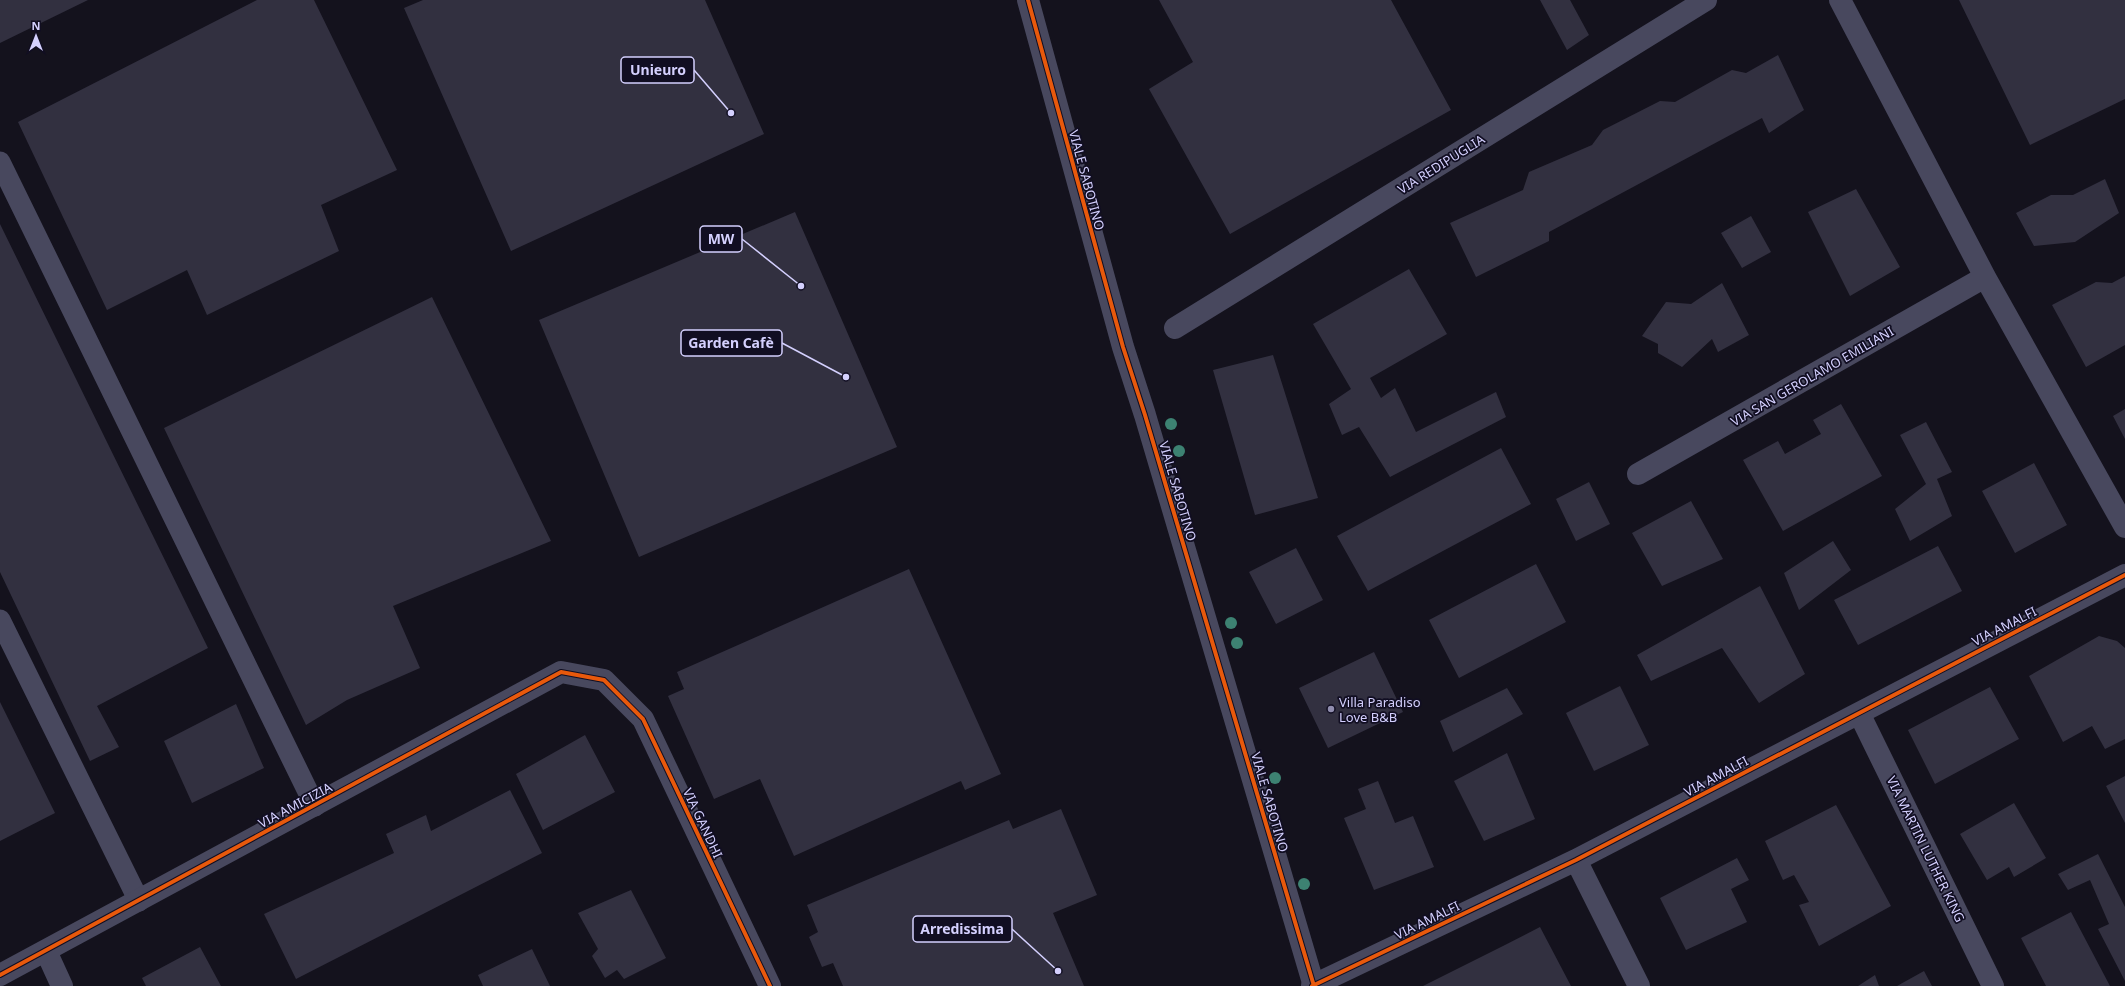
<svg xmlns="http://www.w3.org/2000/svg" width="2125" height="986" viewBox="0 0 2125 986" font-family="'Noto Sans',sans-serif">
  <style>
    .building { fill: #323040 }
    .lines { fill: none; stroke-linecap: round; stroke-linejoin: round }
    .service { stroke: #48485e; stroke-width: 21 }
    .minor { stroke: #48485e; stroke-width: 22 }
    .tertiary { stroke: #48485e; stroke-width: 22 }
    .cycleway-casing { stroke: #110e22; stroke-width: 6 }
    .cycleway { stroke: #e8590c; stroke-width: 4 }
    .tree { fill: #3d8272 }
    .poi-dot { fill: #918eaf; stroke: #110e22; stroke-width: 1.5 }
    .labels { text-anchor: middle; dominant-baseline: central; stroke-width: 3.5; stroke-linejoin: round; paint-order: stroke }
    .street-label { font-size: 13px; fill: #d4d0fe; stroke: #110e22 }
    .poi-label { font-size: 13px; fill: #d4d0fe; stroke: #110e22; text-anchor: start }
    .leader { fill: none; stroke: #d4d0fe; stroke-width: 1.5 }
    .callout-dot { fill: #d4d0fe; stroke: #110e22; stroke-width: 1.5 }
    .callout { fill: #110e22; stroke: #d4d0fe; stroke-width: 1.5 }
    .callout-label { font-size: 14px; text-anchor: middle; font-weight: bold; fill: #d4d0fe }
  </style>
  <rect width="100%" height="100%" fill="#14121d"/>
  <path class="building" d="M0,0H88L0,43Z
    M257,0H314L397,170L321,205L339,251L207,315L187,270L107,310L18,122Z
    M423,0H705L764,134L511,251L404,8Z
    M1159,0H1391L1451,110L1230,234L1149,89L1193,62Z
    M1540,0H1570L1589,35L1567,50Z
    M1959,0H2125V99L2030,145Z
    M1778,55L1804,110L1769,133L1762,118L1549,232V241L1476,277L1450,223L1523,190L1529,172L1592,145L1603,130L1660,101L1675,102L1732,70L1746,73Z
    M2105,179L2119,213L2075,242L2034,246L2016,213L2051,195H2073Z
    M1856,189L1900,267L1850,296L1808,212Z
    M795,212L897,447L639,557L539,320Z
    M1751,216L1771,252L1742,268L1721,233Z
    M0,224L208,648L97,706L119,747L90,761L0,572Z
    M1409,269L1447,334L1370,378L1381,398L1395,388L1416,432L1496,392L1506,417L1390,477L1359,427L1342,435L1329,404L1351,389L1313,324Z
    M2125,276V345L2086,367L2052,305L2096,282L2112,283Z
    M1722,283L1749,335L1718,352L1712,339L1682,367L1658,353V344L1642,336L1666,302L1691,304Z
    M432,297L551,541L393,606L420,668L347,700L306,725L164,428Z
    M1273,355L1318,498L1255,515L1213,370Z
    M1841,404L1882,476L1783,531L1743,460L1778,441L1785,454L1821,434L1813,420Z
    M2125,409V439L2113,416Z
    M1926,422L1952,472L1937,479L1952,516L1910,541L1895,509L1926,484L1900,435Z
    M1501,448L1531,504L1368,591L1337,536Z
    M2034,463L2067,525L2015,553L1982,491Z
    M1589,482L1610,524L1576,541L1556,499Z
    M1691,501L1723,559L1662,586L1632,533Z
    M1833,541L1851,570L1799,610L1784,573Z
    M1938,546L1962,591L1858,645L1834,600Z
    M1296,548L1323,600L1276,624L1249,572Z
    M1536,564L1566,622L1459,678L1429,620Z
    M909,569L1001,774L965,790L961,781L794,856L760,779L714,799L668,696L684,689L677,672Z
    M1760,586L1805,674L1759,703L1722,648L1651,681L1637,655Z
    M2099,636L2117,641L2125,648V739L2105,749L2092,726L2063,742L2029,676Z
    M1374,652L1403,712L1328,748L1299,688Z
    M1620,686L1649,745L1594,771L1566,713Z
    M1990,687L2019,739L1935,784L1908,730Z
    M1507,688L1523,714L1453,752L1440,721Z
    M0,702L55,813L0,841Z
    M236,704L264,768L192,803L164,741Z
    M585,735L615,792L543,830L516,774Z
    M1507,753L1535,819L1484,841L1454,781Z
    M2125,776V823L2106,786Z
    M1378,781L1395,823L1413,816L1434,867L1374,890L1344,818L1366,809L1358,789Z
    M510,790L542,853L296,979L264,914L394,853L386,834L426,815L431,831Z
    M2014,803L2046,858L2014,877L2009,867L1987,880L1960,834Z
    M1836,805L1891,906L1819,946L1799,905L1809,902L1794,875L1783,880L1765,841Z
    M1061,809L1097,895L1053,913L1084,986H843L833,963L822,967L809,937L818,932L807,905L1009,820L1013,829Z
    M2098,854L2125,907V981L2098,929L2109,924L2090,880L2068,890L2058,874Z
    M1737,858L1749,880L1731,889L1747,922L1686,950L1660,898Z
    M631,890L666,958L624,979L617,970L605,978L592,956L598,949L578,913Z
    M2071,912L2110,986H2046L2021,938Z
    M1540,927L1571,986H1423L1503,946Z
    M200,947L221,986H146L142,978Z
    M532,949L550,986H483L478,975Z
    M1924,971L1932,986H1897Z
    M1875,975L1879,986H1858Z"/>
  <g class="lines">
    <path class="service" d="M0,162L315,806
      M0,620L139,901"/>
    <path class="minor" d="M1840,0L1985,277L2125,527
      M1175,328L1706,0
      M1638,474L1985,277
      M1859,713L1993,986
      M1576,860L1639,986
      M46,951L62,986
      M0,975L561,672L604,680L643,719L770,986
      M1312,986L1576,860L2125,575"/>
    <path class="tertiary" d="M1028,0L1123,347L1145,415L1314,986"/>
    <g class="cycleway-casing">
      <path id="cycleway" d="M1028,0L1123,347L1145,415L1314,986
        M0,975L561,672L604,680L643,719L770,986
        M1312,986L1576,860L2125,575"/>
    </g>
    <use href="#cycleway" class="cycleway"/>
  </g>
  <g class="tree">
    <circle cx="1171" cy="424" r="6"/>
    <circle cx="1179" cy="451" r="6"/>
    <circle cx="1231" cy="623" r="6"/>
    <circle cx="1237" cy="643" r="6"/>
    <circle cx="1275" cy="778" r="6"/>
    <circle cx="1304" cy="884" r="6"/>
  </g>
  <circle class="poi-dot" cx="1331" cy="709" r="4"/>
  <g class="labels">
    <g class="street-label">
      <text transform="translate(1441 164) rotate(-32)">VIA REDIPUGLIA</text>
      <text transform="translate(1087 180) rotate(75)">VIALE SABOTINO</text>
      <text transform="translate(1812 376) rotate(-30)">VIA SAN GEROLAMO EMILIANI</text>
      <text transform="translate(1178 491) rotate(74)">VIALE SABOTINO</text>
      <text transform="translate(2004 626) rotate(-27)">VIA AMALFI</text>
      <text transform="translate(1716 776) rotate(-28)">VIA AMALFI</text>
      <text transform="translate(1270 802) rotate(74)">VIALE SABOTINO</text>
      <text transform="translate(295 805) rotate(-28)">VIA AMICIZIA</text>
      <text transform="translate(703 823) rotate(65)">VIA GANDHI</text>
      <text transform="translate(1926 849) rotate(64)">VIA MARTIN LUTHER KING</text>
      <text transform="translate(1427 920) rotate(-26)">VIA AMALFI</text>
    </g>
    <g class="poi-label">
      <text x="1339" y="702">Villa Paradiso<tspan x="1339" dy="15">Love B&amp;B</tspan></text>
    </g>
  </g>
  <path class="leader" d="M731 113L694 70M801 286L742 239M846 377L782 343M1058 971L1012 929"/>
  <g class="callout-dot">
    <circle cx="731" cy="113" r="4"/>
    <circle cx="801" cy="286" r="4"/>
    <circle cx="846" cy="377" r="4"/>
    <circle cx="1058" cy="971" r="4"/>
  </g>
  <g class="callout">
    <rect x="621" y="57" width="73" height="26" rx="4"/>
    <rect x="700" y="226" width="42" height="26" rx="4"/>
    <rect x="681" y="330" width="101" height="26" rx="4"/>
    <rect x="913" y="916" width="99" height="26" rx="4"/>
  </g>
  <g class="callout-label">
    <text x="658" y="75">Unieuro</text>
    <text x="721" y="244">MW</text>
    <text x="731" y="348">Garden Cafè</text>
    <text x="962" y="934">Arredissima</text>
  </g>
  <g transform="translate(36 36)" stroke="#110e22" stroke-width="3" paint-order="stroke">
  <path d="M0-3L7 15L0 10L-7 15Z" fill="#d4d0fe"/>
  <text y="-6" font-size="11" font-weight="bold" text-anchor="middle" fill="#d4d0fe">N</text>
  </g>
</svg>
